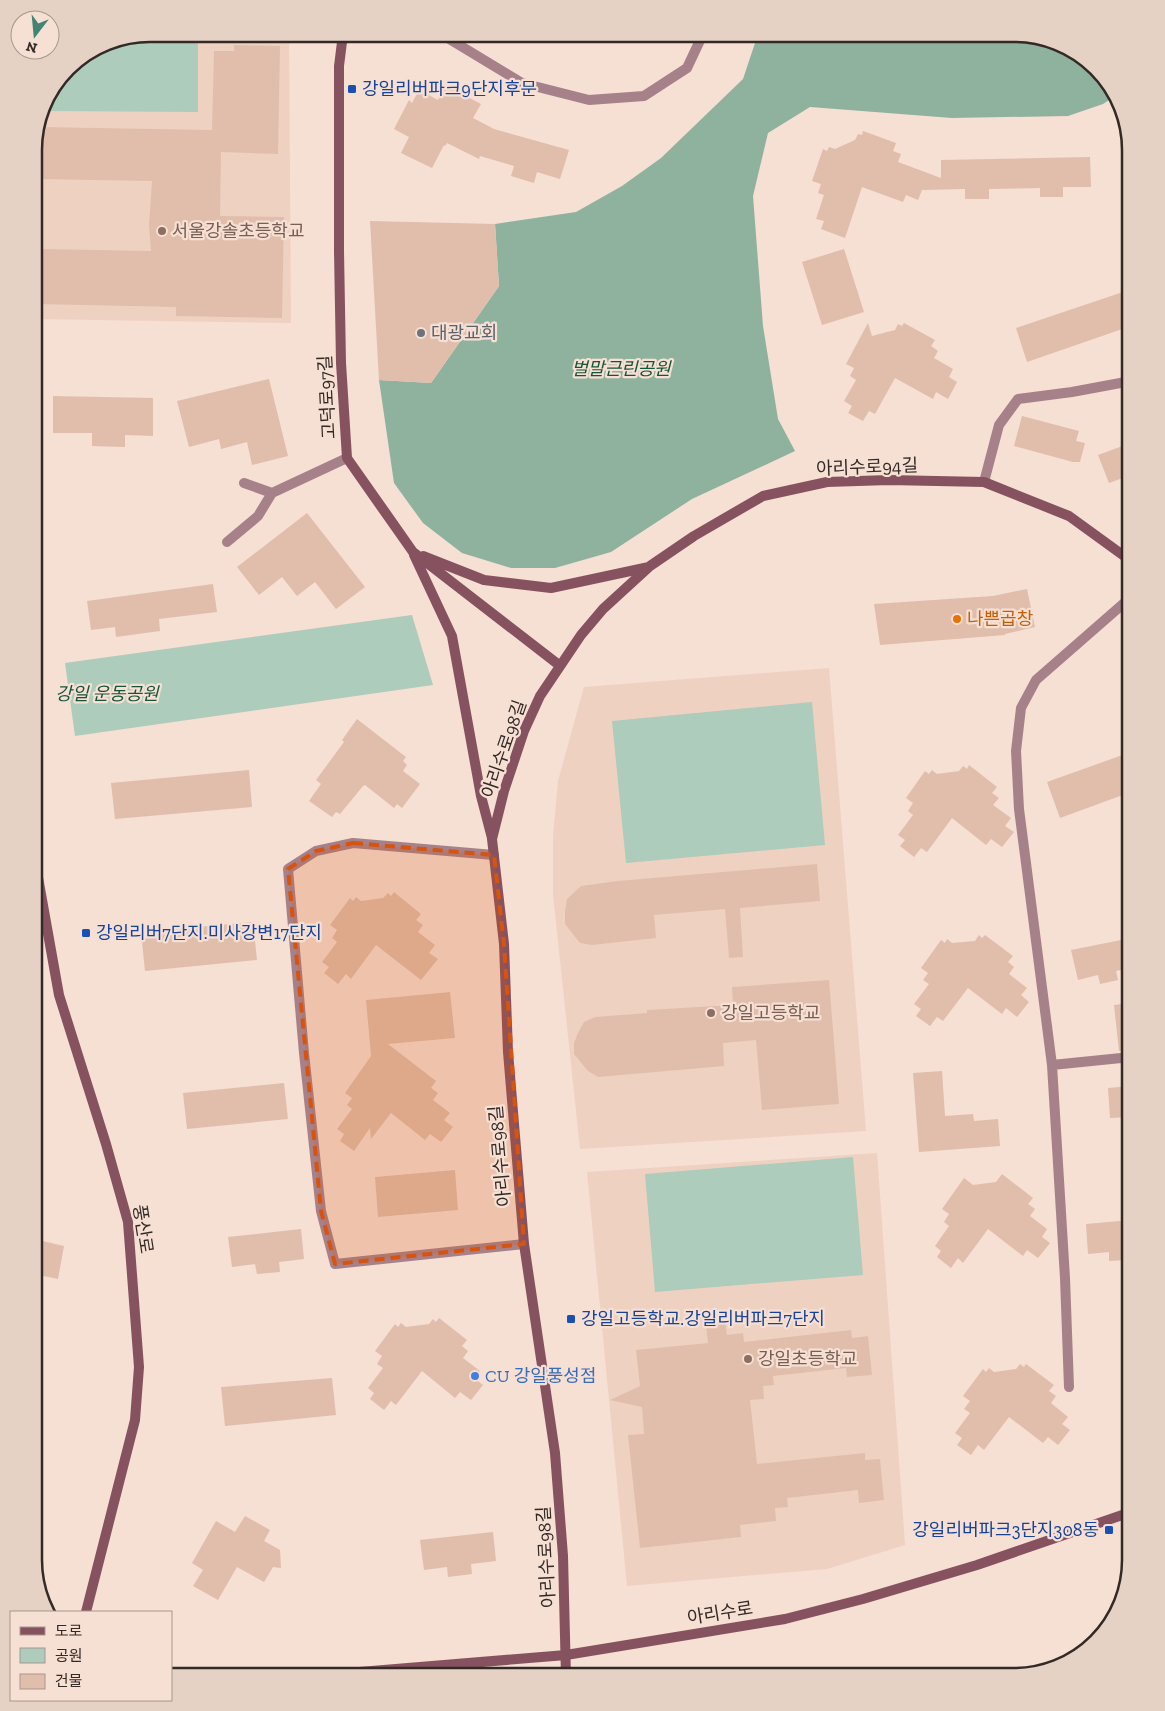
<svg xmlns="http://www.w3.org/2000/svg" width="1165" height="1711" viewBox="0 0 1165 1711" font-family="'Zilla Slab','Noto Sans KR',serif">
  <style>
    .built { fill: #efd1c1 }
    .green { fill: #adccbc }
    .forest { fill: #8fb29f }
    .building { fill: #e0beab }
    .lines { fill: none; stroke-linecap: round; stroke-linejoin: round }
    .street { stroke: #a7818a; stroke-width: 10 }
    .secondary { stroke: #875260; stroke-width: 10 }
    .marked { fill: #d6540f; fill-opacity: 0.2; stroke: #d6540f; stroke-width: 4; stroke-dasharray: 10 6; stroke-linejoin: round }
    .transit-dot { fill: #1a4fb4; stroke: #f6dfd3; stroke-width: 2 }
    .education-dot { fill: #8d6e63; stroke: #f6dfd3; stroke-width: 2 }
    .worship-dot { fill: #6b7280; stroke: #f6dfd3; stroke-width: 2 }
    .food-dot { fill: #e8710a; stroke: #f6dfd3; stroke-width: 2 }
    .shop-dot { fill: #3f7fe0; stroke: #f6dfd3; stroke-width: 2 }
    .labels { text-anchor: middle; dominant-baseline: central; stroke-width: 4.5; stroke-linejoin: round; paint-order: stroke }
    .transit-label { font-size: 18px; fill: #164399; stroke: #f6dfd3; text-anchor: start }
    .education-label { font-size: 18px; fill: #785e54; stroke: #f6dfd3; text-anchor: start }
    .worship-label { font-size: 18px; fill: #5b616d; stroke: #f6dfd3; text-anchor: start }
    .park-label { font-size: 18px; font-style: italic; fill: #14543a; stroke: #f6dfd3 }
    .street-label { font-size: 18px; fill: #332a26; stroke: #f6dfd3 }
    .food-label { font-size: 18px; fill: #c56008; stroke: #f6dfd3; text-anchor: start }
    .shop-label { font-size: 18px; fill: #366cbe; stroke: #f6dfd3; text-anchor: start }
    .rim { fill: none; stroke: #332a26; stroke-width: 2.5 }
  </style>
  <rect width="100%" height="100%" fill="#f6dfd3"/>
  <path class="built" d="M150,34H289L291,323L34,319V143L46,99L68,68L106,43Z
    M829,668L866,1131L580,1149L553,894V836L558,781L584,687Z
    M877,1153L905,1545L827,1569L627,1586L587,1172Z"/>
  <path class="green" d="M151,34H198V112L42,111L46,99L68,68L106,43Z
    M412,615L433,685L75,736L65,663Z
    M812,702L825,845L626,863L612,721Z
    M853,1157L863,1275L655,1292L645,1174Z"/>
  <path class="forest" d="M758,34H1022L1073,50L1116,92L1117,95L1103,104L1068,116L952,118L810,107L768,133L753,196L763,326L778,419L795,451L692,499L611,552L555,568H511L462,553L423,523L394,483L379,380L431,383L499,286L495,224L576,212L622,186L661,158L743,79Z"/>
  <path class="building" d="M234,45L280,46L278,154L221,152L220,216L284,217L282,318L176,316V307L37,304L39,249L151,251L149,226L152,181L38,179L39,127L212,130L214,51H234Z
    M445,85L481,104L473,118L494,129L569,150L560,179L537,172L534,183L511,176L514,166L480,156L479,159L447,143L445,146L444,145L432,168L401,153L409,137L394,129L409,100L412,103L419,90L438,100Z
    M863,131L896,143L893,151L901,154L898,162L941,178V160L1090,157L1091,187H1063V197H1040V188L989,189V199H965V189L922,190L918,200L906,195L903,202L862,187L845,238L821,229L824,221L816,219L824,195L818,193L821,184L812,181L823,149L827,151L829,147L835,149L855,140L858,134L862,135Z
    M370,221L495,224L499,286L431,383L379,380Z
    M844,249L864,312L822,325L802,262Z
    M1126,291L1131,307V326L1027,362L1016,328Z
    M868,323L872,336L895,330L898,324L902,326L904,323L935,340L931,346L938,351L934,358L953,369L949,377L957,382L948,399L936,392L933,399L895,378L875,414L869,411L863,421L848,413L852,406L844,401L856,380L850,376L854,368L846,364Z
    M269,379L288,456L252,465L247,442L221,449L219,439L189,447L177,401Z
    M53,396L153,398V436L125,435V447L92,446V433H53Z
    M1022,416L1079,431L1076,441L1085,443L1080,462H1073L1014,446Z
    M1131,443V475L1109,483L1098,455Z
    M307,513L365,587L336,609L315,582L297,596L282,577L259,595L237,567Z
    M213,584L217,612L159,619L160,631L116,637L115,627L91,630L87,601Z
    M1027,589L1035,627L1005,634V635L880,645L874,604L993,596Z
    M357,719L406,757L403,761L407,765L403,771L420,784L402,808L397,804L394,808L365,785L363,786L340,814L336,812L332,817L309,801L321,784L316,780L344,742L342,740Z
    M1131,752V792L1060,818L1047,782Z
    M969,765L997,787L992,793L999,798L993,805L1011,818L1005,826L1014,832L1002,847L991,839L986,845L952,818L927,852L921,848L914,857L900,846L905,840L898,835L913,815L908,811L913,803L906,798L925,771L929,774L932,770L937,774L959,771L963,766L967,769Z
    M249,770L252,807L115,819L111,783Z
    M817,864L820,901L740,908L743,957L729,958L725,909L654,915L656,938L592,945L580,943L565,924V911L567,899L581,886L618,881Z
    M394,892L421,914L416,920L423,925L418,932L435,945L429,953L438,959L421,980L376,945L351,979L346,974L338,984L324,973L329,967L322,962L337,942L332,938L337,930L330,925L350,898L353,901L356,897L361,901L383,898L388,893L391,896Z
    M253,922L257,960L145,971L141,932Z
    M979,935L982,938L985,935L1013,956L1008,962L1014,967L1009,974L1027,988L1021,995L1029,1002L1017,1017L1006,1008L1002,1014L968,988L943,1021L937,1017L930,1026L916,1016L921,1009L914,1004L929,984L923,980L928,973L921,968L941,940L945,943L947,939L952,943L975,941Z
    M1131,938V968L1116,971L1118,980L1100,984L1098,975L1078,980L1071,950Z
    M829,980L839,1104L762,1110L756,1040L723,1043L724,1066L598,1077L588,1071L574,1054V1043L578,1033L584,1022L595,1017L647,1013V1010L733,1005L732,987Z
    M450,992L455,1038L388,1044L436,1081L431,1088L438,1093L433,1100L450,1113L444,1120L453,1127L441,1142L430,1134L425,1140L391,1113L371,1139L370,1128L354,1151L340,1141L344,1134L337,1129L352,1109L347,1105L352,1098L345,1093L371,1056L366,1000Z
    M1131,1003V1050L1119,1051L1114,1005Z
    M942,1071L945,1116L973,1114L974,1121L998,1119L1000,1146L919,1152L913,1073Z
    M284,1083L288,1119L187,1129L183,1093Z
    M1131,1086V1117L1110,1118L1108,1088Z
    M455,1170L458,1210L378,1217L375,1177Z
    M1002,1174L1033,1198L1028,1204L1035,1209L1030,1216L1047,1229L1042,1237L1050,1243L1038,1258L1027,1250L1023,1256L988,1229L963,1263L958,1258L951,1268L937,1257L941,1251L935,1246L949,1226L944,1222L949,1214L942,1209L964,1178L973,1185L996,1182Z
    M1131,1220V1250H1127V1260L1109,1261V1252L1088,1254L1086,1224Z
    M301,1229L304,1259L279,1262L280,1272L257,1274L255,1264L232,1267L228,1237Z
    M34,1239L64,1246L58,1279L34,1274Z
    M724,1313L727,1335L743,1333L744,1342L851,1330L852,1338L868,1336L872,1375L847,1377L846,1368L773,1376L774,1385L763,1386L764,1399L750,1400L757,1464L865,1453V1460L880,1459L884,1500L859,1503L858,1490L787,1498L788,1507L775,1508L776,1521L740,1525L741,1537L640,1548L628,1435L644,1434L642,1407L610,1400L640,1386L636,1350L708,1343L705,1316Z
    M439,1318L467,1340L462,1346L468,1351L463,1358L480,1371L475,1379L483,1385L471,1400L460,1392L455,1398L422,1371L396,1405L391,1401L384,1410L370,1399L374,1393L368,1388L383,1368L377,1364L382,1356L375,1351L395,1324L398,1327L401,1323L406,1327L429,1324L433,1319L436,1322Z
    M1020,1364L1024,1367L1026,1364L1054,1385L1049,1391L1056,1396L1051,1403L1068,1417L1062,1424L1070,1430L1058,1445L1048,1437L1043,1443L1009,1417L984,1450L978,1445L971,1455L957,1445L962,1438L955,1433L970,1413L964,1409L970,1401L963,1396L983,1369L986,1372L989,1368L994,1372L1016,1369Z
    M332,1378L336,1415L225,1426L221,1387Z
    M245,1516L270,1530L264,1541L280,1550L281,1568L273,1567L264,1582L237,1567L218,1600L193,1586L203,1570L192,1563L216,1521L235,1532Z
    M493,1532L496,1561L471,1564L472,1574L448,1577L447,1567L424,1570L420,1540Z"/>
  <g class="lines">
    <path class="street" d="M441,34L522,83L589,100L644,96L687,68L703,34
      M984,482L999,425L1018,399L1072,392L1131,381
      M244,483L272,493
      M227,542L258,516L272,493L347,458
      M494,855L353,843L316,851L288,869L304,1053L321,1211L335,1264L524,1244
      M1052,1065L1131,1057
      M1069,1387L1065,1278L1052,1065L1019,809L1016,751L1021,708L1036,680L1131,597"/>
    <path class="secondary" d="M343,34L339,66V251L341,363L347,458L413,552L559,665
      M414,555L452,636L481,796L492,838
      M423,556L484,580L551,588L649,567
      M34,855L59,995L106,1144L128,1222L139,1367L135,1420L86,1612
      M299,1677L566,1655L785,1619L863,1599L977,1565L1131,1512
      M566,1677L563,1556L555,1453L524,1244L508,1052L504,944L492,839L504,791L524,731L540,696L581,635L603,609L650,566L694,536L763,496L827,482L889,480L984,482L1069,516L1131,561"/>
  </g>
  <path class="marked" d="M353,843L494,855L504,944L524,1244L335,1264L321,1211L288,869L316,851Z"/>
  <g class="transit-dot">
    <rect x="347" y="84" width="10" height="10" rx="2.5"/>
    <rect x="81" y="928" width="10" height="10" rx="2.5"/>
    <rect x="566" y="1314" width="10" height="10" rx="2.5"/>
    <rect x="1104" y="1525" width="10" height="10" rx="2.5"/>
  </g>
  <g class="education-dot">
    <circle cx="162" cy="231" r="5"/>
    <circle cx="711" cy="1013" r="5"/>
    <circle cx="748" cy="1359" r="5"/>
  </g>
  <circle class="worship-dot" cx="421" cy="333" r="5"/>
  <circle class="food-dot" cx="957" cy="619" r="5"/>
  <circle class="shop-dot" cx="475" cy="1376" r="5"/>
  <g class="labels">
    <g class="transit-label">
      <text x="362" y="89">강일리버파크9단지후문</text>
      <text x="96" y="933">강일리버7단지.미사강변17단지</text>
      <text x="581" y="1319">강일고등학교.강일리버파크7단지</text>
      <text x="1099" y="1530" text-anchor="end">강일리버파크3단지308동</text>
    </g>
    <g class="education-label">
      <text x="172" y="231">서울강솔초등학교</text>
      <text x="721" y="1013">강일고등학교</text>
      <text x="758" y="1359">강일초등학교</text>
    </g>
    <g class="worship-label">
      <text x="431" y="333">대광교회</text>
    </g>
    <g class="park-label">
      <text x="621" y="369">벌말근린공원</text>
      <text x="107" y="694">강일 운동공원</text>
    </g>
    <g class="street-label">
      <text transform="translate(327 397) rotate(-93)">고덕로97길</text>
      <text transform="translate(867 467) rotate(-2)">아리수로94길</text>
      <text transform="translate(504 749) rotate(-71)">아리수로98길</text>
      <text transform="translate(500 1156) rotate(-95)">아리수로98길</text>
      <text transform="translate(143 1229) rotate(81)">풍산로</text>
      <text transform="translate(546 1557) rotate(-93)">아리수로98길</text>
      <text transform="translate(720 1613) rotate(-9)">아리수로</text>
    </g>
    <g class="food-label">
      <text x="967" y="619">나쁜곱창</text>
    </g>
    <g class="shop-label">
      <text x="485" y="1376">CU 강일풍성점</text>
    </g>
  </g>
  <path d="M0 0H1165V1711H0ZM150 42H1014A108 108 0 0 1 1122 150V1560A108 108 0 0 1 1014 1668H150A108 108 0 0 1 42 1560V150A108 108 0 0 1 150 42Z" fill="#e6d1c5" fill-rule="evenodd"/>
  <path class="rim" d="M150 42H1014A108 108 0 0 1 1122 150V1560A108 108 0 0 1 1014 1668H150A108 108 0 0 1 42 1560V150A108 108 0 0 1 150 42Z"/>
  <rect x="10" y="1611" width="162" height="90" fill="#f6dfd3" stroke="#a8978e"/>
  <rect x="20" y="1627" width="25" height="8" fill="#875260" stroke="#a8978e"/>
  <text x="55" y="1636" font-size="15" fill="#332a26">도로</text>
  <rect x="20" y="1648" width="25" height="15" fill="#adccbc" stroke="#a8978e"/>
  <text x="55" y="1661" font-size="15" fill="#332a26">공원</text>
  <rect x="20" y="1674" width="25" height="15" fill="#e0beab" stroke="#a8978e"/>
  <text x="55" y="1686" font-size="15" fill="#332a26">건물</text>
  <g transform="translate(35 35) rotate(196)"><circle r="24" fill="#f6dfd3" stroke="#a8978e"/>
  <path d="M0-4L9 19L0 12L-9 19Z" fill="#418374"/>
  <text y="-8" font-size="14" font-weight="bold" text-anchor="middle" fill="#332a26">N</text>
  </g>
</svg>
